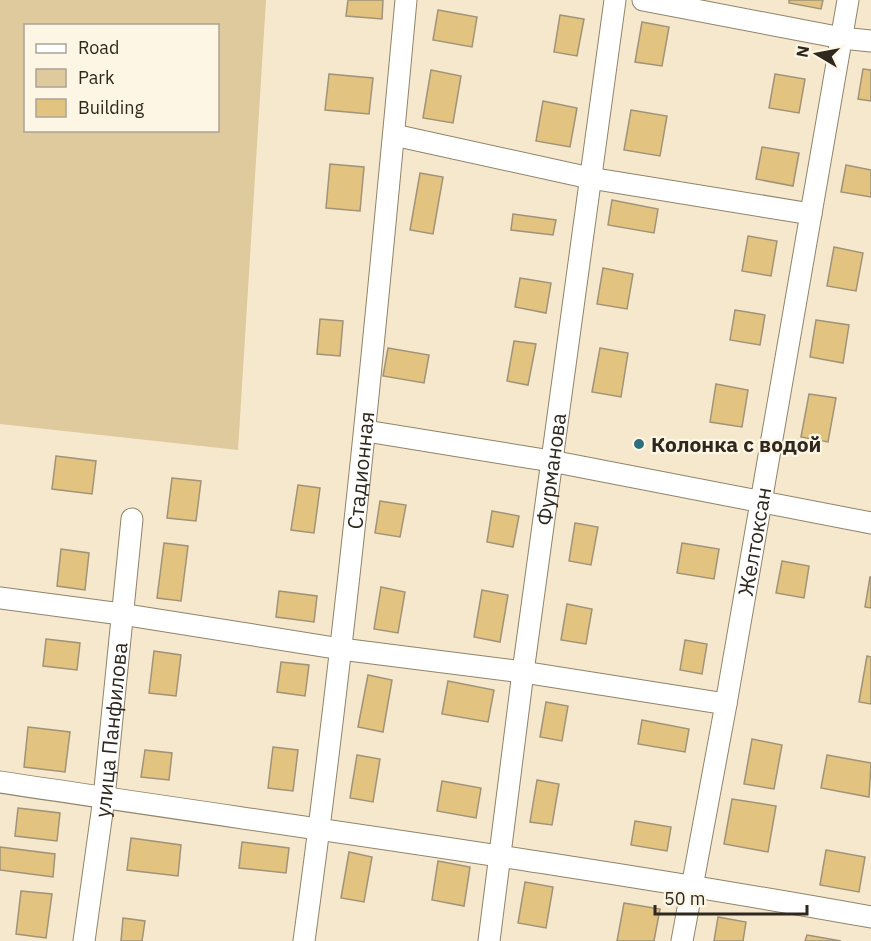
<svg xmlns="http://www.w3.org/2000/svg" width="871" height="941" viewBox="0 0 871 941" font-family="'IBM Plex Sans',sans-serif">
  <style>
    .green { fill: #dfca9e; fill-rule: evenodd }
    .building { fill: #e2c380; stroke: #a09379; stroke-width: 1.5 }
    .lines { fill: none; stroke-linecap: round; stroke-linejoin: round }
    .street-casing { stroke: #908369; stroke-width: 23 }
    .street { stroke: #fff; stroke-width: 21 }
    .poi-dot { fill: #2c7080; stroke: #fef6e5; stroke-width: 2 }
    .labels { text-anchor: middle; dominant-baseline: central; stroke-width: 4.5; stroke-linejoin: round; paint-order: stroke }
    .poi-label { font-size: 21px; font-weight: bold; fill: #2e281e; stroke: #fef6e5; text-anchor: start }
    .street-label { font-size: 21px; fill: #2e281e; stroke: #fef6e5 }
  </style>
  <rect width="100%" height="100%" fill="#f6e8cc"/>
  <path class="green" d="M0,0H266L238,450L0,424ZM26,26H218V130H26Z"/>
  <path class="building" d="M348,0H383L382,19L346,16Z
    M789,0H823L821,9L789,3Z
    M438,10L477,17L472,47L433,40Z
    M560,15L584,19L577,56L554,52Z
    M642,22L669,27L662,66L635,62Z
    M863,69L871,70V101L858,99Z
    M431,70L461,76L453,123L423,118Z
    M329,74L373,78L369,114L325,110Z
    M775,74L805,79L799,113L769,108Z
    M543,101L577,108L570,147L536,141Z
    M631,110L667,116L660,156L624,150Z
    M762,147L799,153L793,186L756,179Z
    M330,164L364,167L360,211L326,208Z
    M846,165L871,170V197L841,192Z
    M420,173L443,177L433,234L410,230Z
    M612,200L658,209L654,233L608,225Z
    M513,214L556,220L553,235L511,230Z
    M748,236L777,241L771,276L742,271Z
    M834,247L863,253L856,291L827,286Z
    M603,268L633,274L627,309L597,304Z
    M520,278L551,283L546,313L515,307Z
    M735,310L765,315L760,345L730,340Z
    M320,319L343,321L340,356L317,354Z
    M816,320L849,325L843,363L810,357Z
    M514,341L536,344L528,385L507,381Z
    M388,348L429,355L424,383L383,376Z
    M600,348L628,353L621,397L592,392Z
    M716,384L748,390L742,427L710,422Z
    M809,394L836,398L828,442L801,437Z
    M56,456L96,461L92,494L52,489Z
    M172,478L201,481L196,521L167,518Z
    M298,485L320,488L314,533L291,530Z
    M380,501L406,505L400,537L375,533Z
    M492,511L519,516L513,547L487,542Z
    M575,523L598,527L591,565L569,561Z
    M164,543L188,546L181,601L157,598Z
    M682,543L719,549L714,579L677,573Z
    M61,549L89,553L85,590L57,586Z
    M782,561L809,566L804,598L776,593Z
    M870,577H871V608L865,607Z
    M381,587L405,592L398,633L374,629Z
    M482,590L508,595L500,642L474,637Z
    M279,591L317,596L314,622L276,617Z
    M567,604L592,609L586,644L561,640Z
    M46,639L80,643L77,670L43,666Z
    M685,640L707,644L702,674L680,670Z
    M154,651L181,655L176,696L149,693Z
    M867,656L871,657V704L859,702Z
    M281,662L309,665L305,696L277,692Z
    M368,675L392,680L383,732L358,727Z
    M448,681L494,690L488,722L442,714Z
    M546,702L568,706L562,741L540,737Z
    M642,720L689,729L685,752L638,744Z
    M28,727L70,732L65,772L24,767Z
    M752,739L782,745L774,789L744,784Z
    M273,747L298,750L293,791L268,788Z
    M145,750L172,753L169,780L141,777Z
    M357,755L380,759L373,802L350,798Z
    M827,755L871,763L869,797L821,788Z
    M537,780L559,784L552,825L530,822Z
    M442,781L481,788L476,818L437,811Z
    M732,799L776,806L768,852L724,844Z
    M18,808L60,813L57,841L15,836Z
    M635,821L671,827L667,851L631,845Z
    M131,838L181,845L178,876L127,870Z
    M242,842L289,848L286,873L239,868Z
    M0,847L55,854L53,877L0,870Z
    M826,850L865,857L859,892L820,885Z
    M349,852L372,857L364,902L341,898Z
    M438,861L470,867L464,906L432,900Z
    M525,882L553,887L546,928L518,923Z
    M21,891L52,894L46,938L16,934Z
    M624,903L660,909L654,941H617Z
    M718,917L746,922L743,941H714Z
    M123,918L145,921L142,941H121Z
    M807,935L841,941H805Z"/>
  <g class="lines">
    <g class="street-casing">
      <g id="street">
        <path d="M643,0L842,38L871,41"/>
        <path d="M394,135L590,178L811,214"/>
        <path d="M366,431L551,461L871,523"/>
        <path d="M0,598L121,614L341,649L523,672L726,704"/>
        <path d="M0,782C291,826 582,865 871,917"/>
        <path id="s1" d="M84,941L104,798L132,519"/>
        <path id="s2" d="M304,941C347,628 377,314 406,0"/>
        <path id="s3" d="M489,941L523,672L615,0"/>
        <path id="s4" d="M682,941L726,704L848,0"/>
      </g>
    </g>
    <use href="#street" class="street"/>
  </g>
  <circle class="poi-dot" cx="639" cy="444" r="6"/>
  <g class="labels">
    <g class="poi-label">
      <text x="651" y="444">Колонка с водой</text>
    </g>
    <g class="street-label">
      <text stroke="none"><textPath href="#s3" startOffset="476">Фурманова</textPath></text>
      <text stroke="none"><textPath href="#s2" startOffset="474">Стадионная</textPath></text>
      <text stroke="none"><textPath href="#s4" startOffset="406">Желтоксан</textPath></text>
      <text stroke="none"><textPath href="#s1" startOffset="213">улица Панфилова</textPath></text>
    </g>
  </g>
  <rect x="24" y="24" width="195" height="108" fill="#fef6e5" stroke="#aba495" stroke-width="1.5"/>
  <rect x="36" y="44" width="30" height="9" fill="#ffffff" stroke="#aba495" stroke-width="1.5"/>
  <text x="78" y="54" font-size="18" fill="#2e281e">Road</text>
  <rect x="36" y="69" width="30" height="18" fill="#dfca9e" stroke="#aba495" stroke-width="1.5"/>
  <text x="78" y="84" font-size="18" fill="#2e281e">Park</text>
  <rect x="36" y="99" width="30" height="18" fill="#e2c380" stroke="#aba495" stroke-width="1.5"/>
  <text x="78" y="114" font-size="18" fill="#2e281e">Building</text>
  <g transform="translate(817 54) rotate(280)" stroke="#fef6e5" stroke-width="4.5" paint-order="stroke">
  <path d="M0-4.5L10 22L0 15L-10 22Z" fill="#2e281e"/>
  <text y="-9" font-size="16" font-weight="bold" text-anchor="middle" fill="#2e281e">N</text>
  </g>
  <path d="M655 905v9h152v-9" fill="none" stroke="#2e281e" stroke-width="3"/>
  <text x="664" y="905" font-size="18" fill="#2e281e" stroke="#fef6e5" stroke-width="4.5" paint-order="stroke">50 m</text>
</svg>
